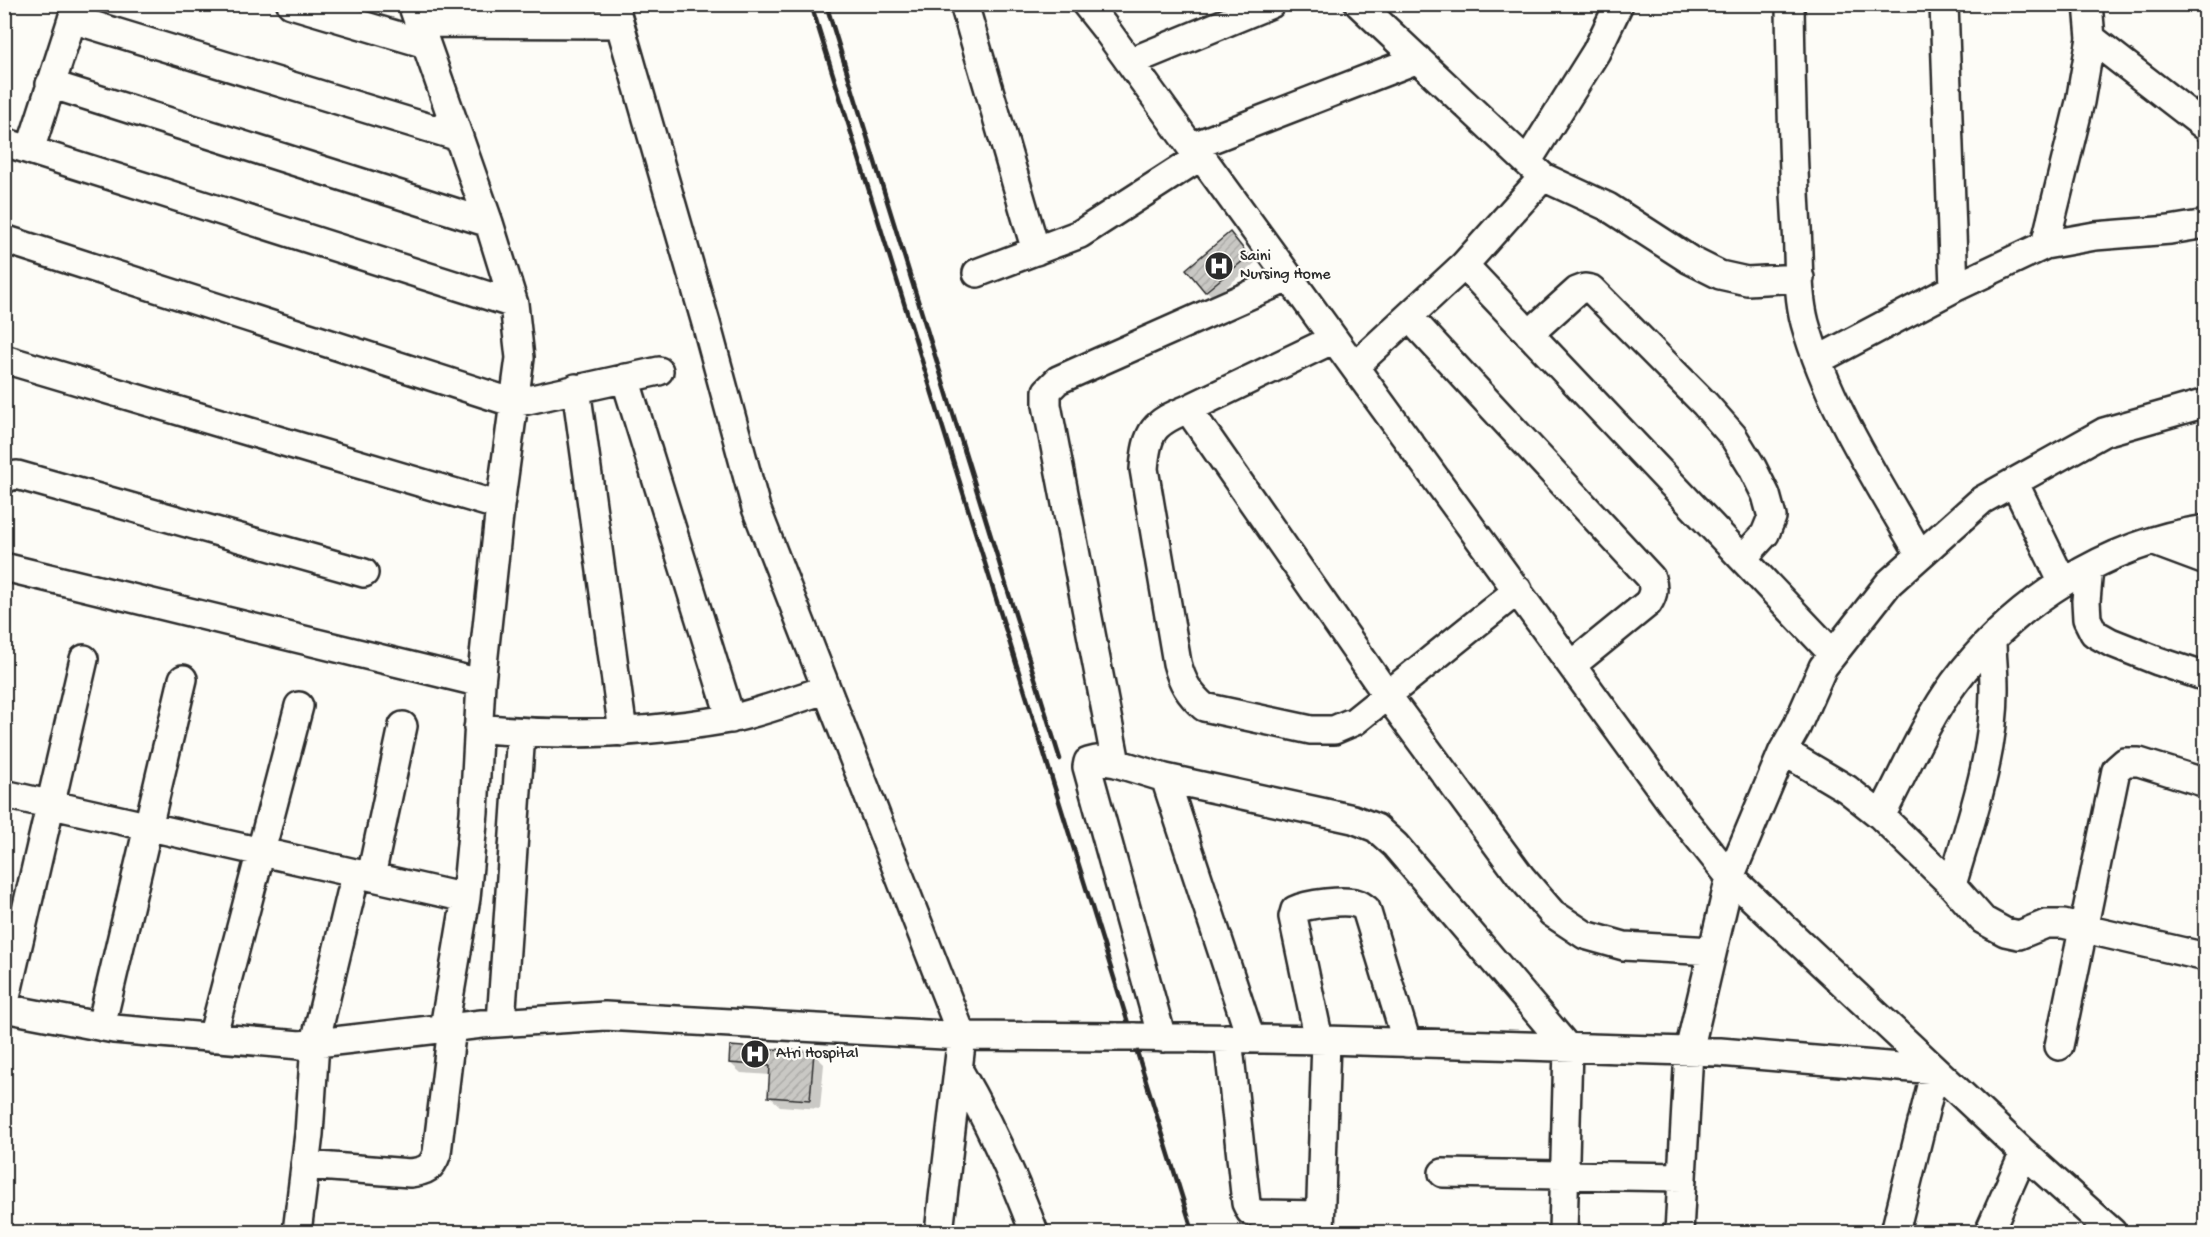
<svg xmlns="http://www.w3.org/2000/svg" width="2210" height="1237" viewBox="0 0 2210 1237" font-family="'Gochi Hand',sans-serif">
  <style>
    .shadow { fill: #0003 }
    .building { fill: url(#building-hatch); stroke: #2b2b2b; stroke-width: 1.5 }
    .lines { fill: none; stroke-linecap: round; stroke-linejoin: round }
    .minor-casing { stroke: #2b2b2b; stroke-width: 32 }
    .minor { stroke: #fdfcf7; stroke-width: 27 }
    .rail { stroke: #2b2b2b; stroke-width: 4.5 }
    .minor-bridge-casing { stroke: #2b2b2b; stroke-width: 32; stroke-linecap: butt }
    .minor-bridge { stroke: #fdfcf7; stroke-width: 27 }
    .labels { text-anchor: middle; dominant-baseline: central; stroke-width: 4.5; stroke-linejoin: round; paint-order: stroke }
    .poi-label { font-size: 16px; fill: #2b2b2b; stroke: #fdfcf7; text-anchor: start }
  </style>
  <defs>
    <pattern id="building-hatch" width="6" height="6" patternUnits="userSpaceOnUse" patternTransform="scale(1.5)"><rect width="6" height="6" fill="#c9c8c4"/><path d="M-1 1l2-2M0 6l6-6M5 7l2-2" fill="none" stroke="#adaca9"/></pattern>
  </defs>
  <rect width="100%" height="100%" fill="#fdfcf7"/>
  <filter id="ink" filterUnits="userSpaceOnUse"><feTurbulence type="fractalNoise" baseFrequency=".0167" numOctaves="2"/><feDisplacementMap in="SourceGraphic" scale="12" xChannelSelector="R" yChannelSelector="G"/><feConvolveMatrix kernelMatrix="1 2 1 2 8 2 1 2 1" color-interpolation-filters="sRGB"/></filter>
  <g filter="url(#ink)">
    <path class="shadow" d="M1236,241L1255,263L1213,298L1188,269Z
      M813,1053L824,1064L820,1109L780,1106L769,1096L771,1075L741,1073L730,1063Z"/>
    <path class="building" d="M1230,232L1249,256L1205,292L1186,269Z
      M730,1046L814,1052L810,1100L768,1097L770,1066L729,1063Z"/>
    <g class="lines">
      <g class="minor-casing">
        <path id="minor" d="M291,4L426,44
          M412,4L489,223L514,304L520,358L500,506L481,683L474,812L466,898L444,1028
          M614,4L706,323L756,508L962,1036L939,1232
          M964,4L1036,251
          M1086,4L1105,28L1191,147L1201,156L1678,812L1730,877L2024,1153L2112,1232
          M1359,4L1543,177L1608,207L1690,260L1720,275L1747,281L1800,278
          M1790,4C1791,79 1792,153 1797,228C1799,258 1797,293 1805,323C1828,406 1878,481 1920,555
          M1944,4L1954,288
          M2088,4L2091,38L2206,127
          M72,19L459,137
          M419,23L619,24
          M1130,62L1271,4
          M50,84L489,223
          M4,142L514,304
          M1191,147L1418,59
          M30,150L77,4
          M1527,162L1596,52L1619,4
          M4,239L514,403L659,371
          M2045,245L2080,102L2091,38
          M1464,265L1833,654
          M977,273L1080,234L1201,156
          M1288,278L1058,380L1047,391V405L1116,763L1165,778L1353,819L1376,828L1395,845L1568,1048L1563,1232
          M1409,317L1651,578C1654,588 1654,594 1648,603L1572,665
          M1529,334L1577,291L1585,288L1591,289L1705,404L1733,436L1752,467L1766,495L1772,517L1765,534L1743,558
          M1334,339L1188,409C1153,423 1147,431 1144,469L1177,663C1182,682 1189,694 1204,707L1311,730H1334L1355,721L1518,590
          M4,359L500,506
          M1818,360L1954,288L2045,245L2095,236L2170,230L2206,224
          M1355,366L1464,265L1543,177
          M625,378L731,719
          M576,388L623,732
          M1188,409L1387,695L1521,877L1552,913L1585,935L1624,946L1712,951
          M4,480L7,477L17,475L364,573
          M2014,482L2062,581
          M2155,542L2206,561
          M4,567L481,683
          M2089,568L2086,601L2087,619L2094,633L2110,642L2158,661L2206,677
          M478,728C561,737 647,733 729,719C760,713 795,699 825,690
          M1783,751L1847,789L1881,816L1952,885L1983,920L2005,932L2019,935L2046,924H2063L2206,957
          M1116,763L1096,760L1088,762L1087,767L1162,1038
          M1165,778L1251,1039
          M4,794L466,898
          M1881,816C1904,773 1926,721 1954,683C2013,603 2107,543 2206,529
          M371,876L403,726
          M1952,885C1971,820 1995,754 1994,686C1994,671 1992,656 1992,640
          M4,1006L84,659
          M4,1008L114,1029L300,1045L482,1024L605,1016L962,1036L1118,1037
          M501,1022L521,733
          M101,1026L183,679
          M1133,1037L1326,1040L1720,1052L1935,1070L1895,1232
          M212,1038L299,706
          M1228,1038L1246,1203L1250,1211L1259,1214L1320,1215
          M1319,1040L1293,917L1295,910C1307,904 1346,899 1358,904C1360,904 1364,908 1366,909L1407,1043
          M2059,1046L2116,770L2125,762H2139L2206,783
          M958,1069C989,1122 1013,1175 1034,1232
          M305,1165L410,1173C426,1171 432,1168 437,1153L452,1027
          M1443,1173L1682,1177
          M1320,1231L1326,1040
          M297,1232L309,1134L315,1043L356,873
          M1679,1232L1689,1051L1730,877L1783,751L1796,728L1823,667L1889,583L1982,500L2104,432L2206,403
          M1989,1232L2024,1153"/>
      </g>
      <use href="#minor" class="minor"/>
      <path class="rail" d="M811,4L1193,1232
        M826,4L1060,759"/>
      <g class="minor-bridge-casing">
        <path id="minor-bridge" d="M1118,1037H1133"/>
      </g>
      <use href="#minor-bridge" class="minor-bridge"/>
    </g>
  </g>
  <defs>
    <g id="hospital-disc" transform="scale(1.5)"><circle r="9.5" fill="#2b2b2b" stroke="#fdfcf7"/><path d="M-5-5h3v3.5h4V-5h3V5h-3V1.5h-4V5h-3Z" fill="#fff"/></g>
  </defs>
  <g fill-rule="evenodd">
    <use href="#hospital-disc" x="1219" y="266"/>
    <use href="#hospital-disc" x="755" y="1054"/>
  </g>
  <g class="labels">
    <g class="poi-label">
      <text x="1240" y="257">Saini<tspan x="1240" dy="18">Nursing Home</tspan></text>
      <text x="776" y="1054">Atri Hospital</text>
    </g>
  </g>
  <rect width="2210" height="1237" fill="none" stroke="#fdfcf7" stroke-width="24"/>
  <rect x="12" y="12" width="2186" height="1213" fill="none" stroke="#2b2b2b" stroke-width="2" filter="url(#ink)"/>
</svg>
